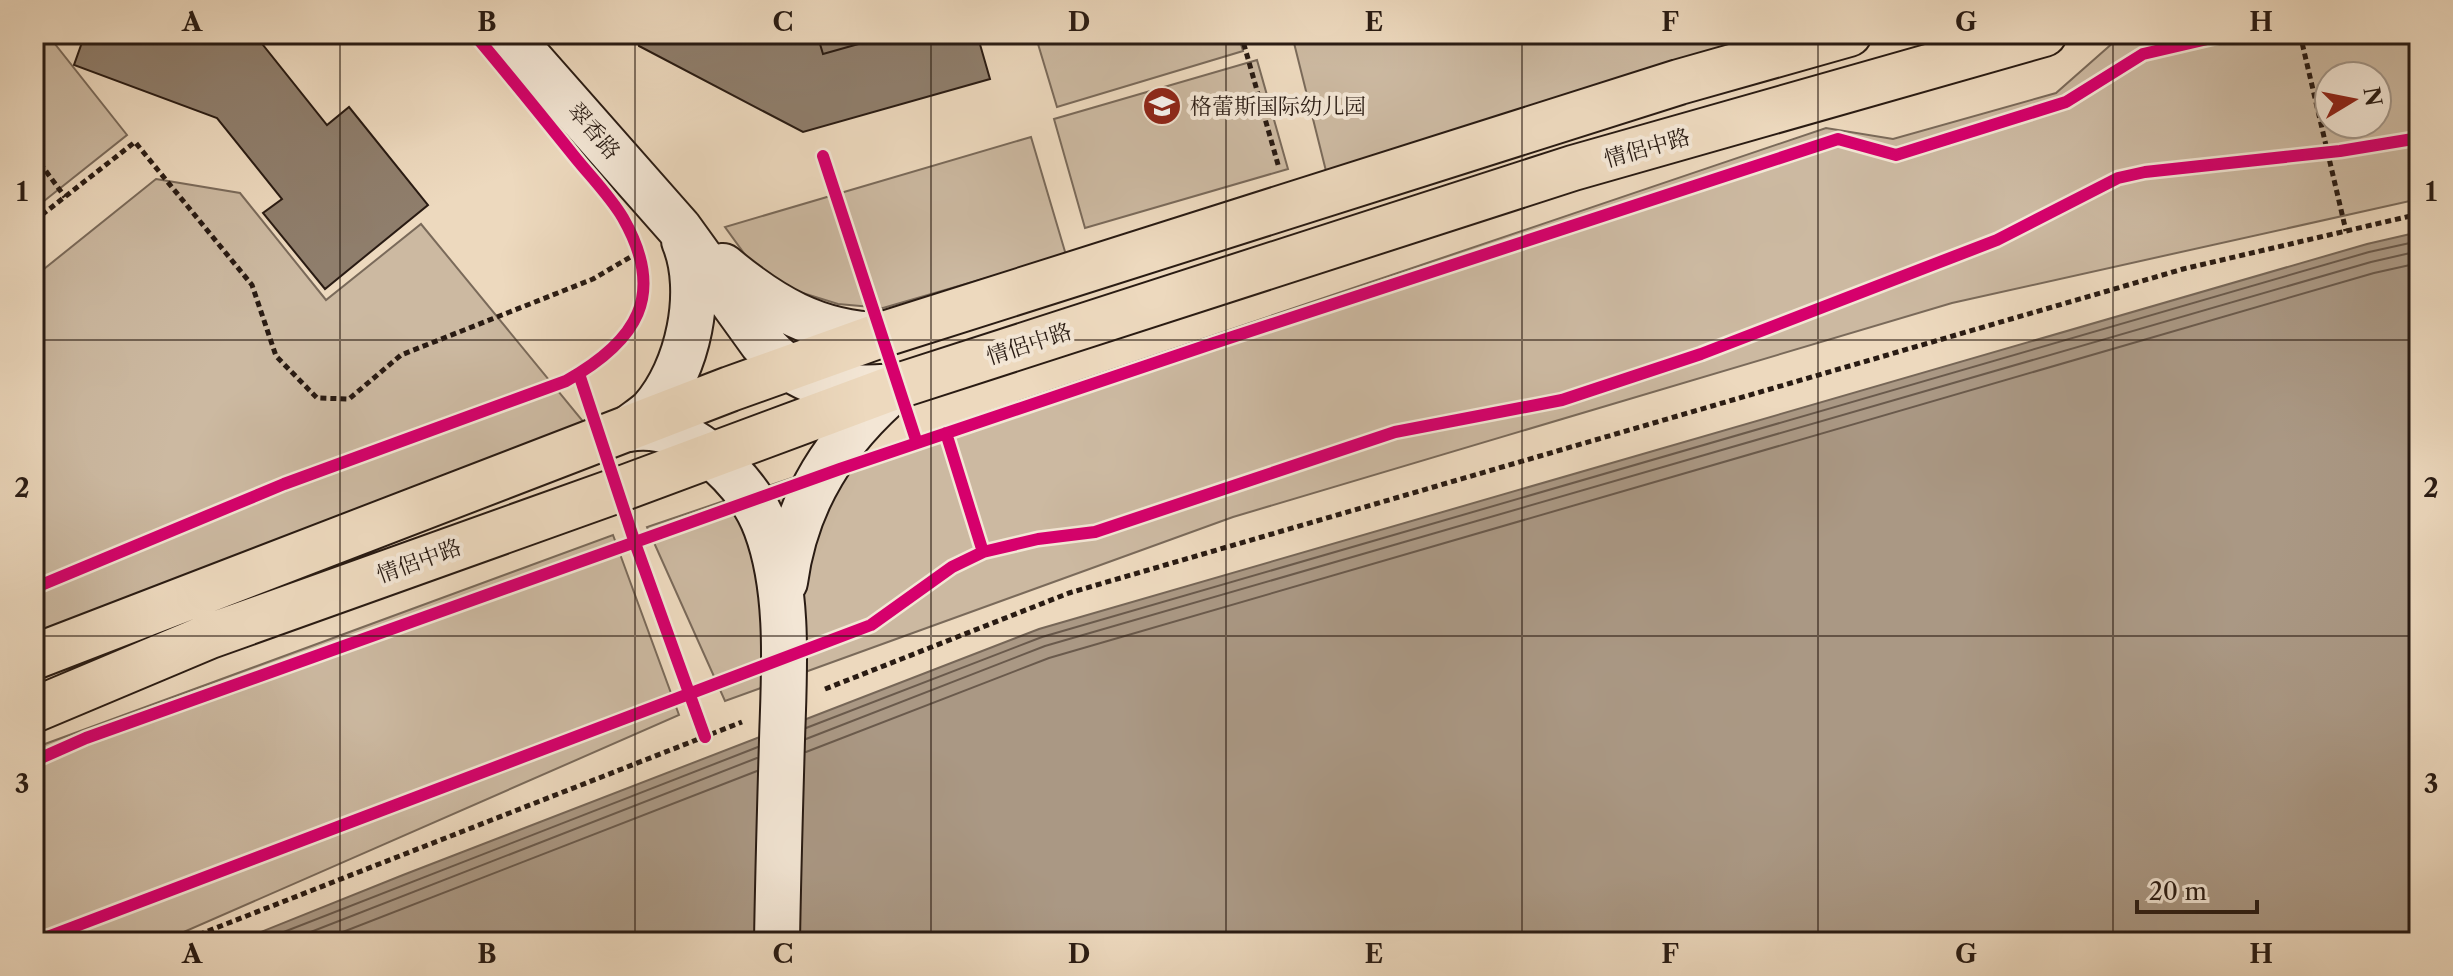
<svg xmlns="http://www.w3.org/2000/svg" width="2453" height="976" viewBox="0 0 2453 976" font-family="'Libre Caslon Text','Noto Serif SC',serif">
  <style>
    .green { fill: #ccb9a1; stroke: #7a6a5a; stroke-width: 2; fill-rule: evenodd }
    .water { fill: #aa9884; stroke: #766657; stroke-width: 2 }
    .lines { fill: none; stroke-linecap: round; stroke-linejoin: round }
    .shore { stroke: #6a5a4c; stroke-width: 2 }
    .building { fill: #8f7e6c; stroke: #291b13; stroke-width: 2 }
    .secondary-casing { stroke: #291b13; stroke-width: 48 }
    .highway-casing { stroke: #291b13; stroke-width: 48 }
    .path { stroke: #291b13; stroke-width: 5; stroke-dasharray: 6 4; stroke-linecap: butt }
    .secondary { stroke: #f3e6d5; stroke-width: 44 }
    .highway { stroke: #edd9be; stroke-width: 44 }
    .cycleway-casing { stroke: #f3e6d5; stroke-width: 17 }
    .cycleway { stroke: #d6006c; stroke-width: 12 }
    .grid { fill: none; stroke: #291b13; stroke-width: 2; stroke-opacity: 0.55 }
    .labels { text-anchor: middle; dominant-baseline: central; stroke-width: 8; stroke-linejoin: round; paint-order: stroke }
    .poi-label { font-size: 22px; fill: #291b13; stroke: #f3e6d5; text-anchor: start }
    .street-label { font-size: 22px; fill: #291b13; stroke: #f3e6d5 }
    .neatline { fill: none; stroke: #291b13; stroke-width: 3 }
    .grid-label { font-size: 26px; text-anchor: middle; font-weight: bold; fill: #291b13 }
  </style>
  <rect width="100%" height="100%" fill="#edd9be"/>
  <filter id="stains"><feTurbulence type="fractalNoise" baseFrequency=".0025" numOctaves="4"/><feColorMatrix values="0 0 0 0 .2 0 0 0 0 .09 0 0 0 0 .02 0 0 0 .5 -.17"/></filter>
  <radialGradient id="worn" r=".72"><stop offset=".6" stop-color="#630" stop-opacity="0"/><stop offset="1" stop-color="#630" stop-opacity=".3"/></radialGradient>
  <path class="green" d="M34,34H47L127,135L34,209Z
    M1035,34H1238L1243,51L1057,107Z
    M1312,34H1820L1328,179L1293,39Z
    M2123,34H2419V199L1952,303L1233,517L725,701L647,527L1826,128L1893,139L2056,93ZM2329,76H2377V124H2329Z
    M1257,60L1288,169L1085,228L1054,119Z
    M1031,137L1066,255L883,308L838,304L764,281L725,227Z
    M156,179L240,193L326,300L421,224L586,425L34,640V277Z
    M613,535L679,715L161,942H34V748Z"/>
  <path class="water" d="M2419,232V942H236L403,875L1039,629L2367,244Z"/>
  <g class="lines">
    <path class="shore" d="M806,728L1042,637L2369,252L2419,241
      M806,739L1045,646L2371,262L2419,251
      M806,752L1049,658L2374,273L2419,263
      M258,942L758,747
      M285,942L757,758
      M317,942L757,771"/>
  </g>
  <path class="building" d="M85,34L255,35L327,125L349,107L428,205L325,289L263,213L282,199L217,118L74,65Z
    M636,34H977L990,79L803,132L639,46Z
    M817,34H894L823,54Z"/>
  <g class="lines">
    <g class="secondary-casing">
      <path id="secondary" d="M508,34L679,228L762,343C803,390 838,390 897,386
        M723,266C771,306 817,334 881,335
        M628,429C657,424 684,434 707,452C732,472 755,498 766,528C790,592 784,674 782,740C780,808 778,875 777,942
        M628,429C635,423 645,417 652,410C688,370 705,291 684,241
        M785,582C796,500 836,439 898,386"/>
    </g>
    <g class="highway-casing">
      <path id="highway" d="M34,657L730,389L881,335L1679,82L1849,34
        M34,710L210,636L618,490L898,386L1573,168L2044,34"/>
    </g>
    <path class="path" d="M1241,34L1279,168
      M2300,34L2346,231
      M34,155L65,197
      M34,221L135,142L252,285L276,356L317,398L349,399L401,355L593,279L644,249
      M825,689L1069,593L2183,269L2419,214
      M180,942L742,722"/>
    <use href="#secondary" class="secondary"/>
    <use href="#highway" class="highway"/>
    <g class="cycleway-casing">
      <path id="cycleway" d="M823,156L917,443
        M579,374L635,543L705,737
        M946,433L983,552
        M34,588L284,484L566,381C637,341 667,295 623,218C610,196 590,176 574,156C541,115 508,74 474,34
        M34,761L86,738L840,469L1214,343L1838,139L1896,155L2066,102L2143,54L2229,34
        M34,942L871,625L952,567L983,552L1038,539L1095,532L1395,432L1562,400L1701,354L1997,240L2118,178L2145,172L2340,151L2419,138"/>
    </g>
    <use href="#cycleway" class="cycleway"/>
  </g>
  <path class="grid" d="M340,34V942M635,34V942M931,34V942M1226,34V942M1522,34V942M1818,34V942M2113,34V942M34,340H2419M34,636H2419"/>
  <defs>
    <g id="school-disc" transform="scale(2)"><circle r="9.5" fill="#8f2418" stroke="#f3e6d5"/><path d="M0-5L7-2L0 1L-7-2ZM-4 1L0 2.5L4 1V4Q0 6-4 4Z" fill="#fff"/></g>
  </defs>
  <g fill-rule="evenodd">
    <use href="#school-disc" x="1162" y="106"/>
  </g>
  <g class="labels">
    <g class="poi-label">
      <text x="1190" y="106">格蕾斯国际幼儿园</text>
    </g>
    <g class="street-label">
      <text transform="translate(594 131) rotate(49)">翠香路</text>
      <text transform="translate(1647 148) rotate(-16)">情侶中路</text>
      <text transform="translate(1029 344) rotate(-18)">情侶中路</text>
      <text transform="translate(419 561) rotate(-20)">情侶中路</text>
    </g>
  </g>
  <rect width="2453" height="976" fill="none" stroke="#edd9be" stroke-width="88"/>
  <g transform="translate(2353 100) rotate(80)"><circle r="38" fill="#f3e6d5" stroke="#a29587" stroke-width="2"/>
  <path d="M0-6L14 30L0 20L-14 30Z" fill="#8f2418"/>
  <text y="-12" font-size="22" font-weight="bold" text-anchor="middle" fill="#291b13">N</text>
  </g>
  <path d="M2137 900v12h120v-12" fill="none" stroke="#291b13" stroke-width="4"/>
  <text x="2149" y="900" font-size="24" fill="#291b13" stroke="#f3e6d5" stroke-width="6" paint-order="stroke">20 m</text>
  <rect x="44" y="44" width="2365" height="888" class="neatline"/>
  <g class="grid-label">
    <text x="192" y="31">A</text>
    <text x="487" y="31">B</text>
    <text x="783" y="31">C</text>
    <text x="1079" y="31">D</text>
    <text x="1374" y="31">E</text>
    <text x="1670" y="31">F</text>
    <text x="1966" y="31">G</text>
    <text x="2261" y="31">H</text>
    <text x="22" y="201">1</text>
    <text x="2431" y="201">1</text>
    <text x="22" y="497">2</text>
    <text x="2431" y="497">2</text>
    <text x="22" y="793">3</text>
    <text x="2431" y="793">3</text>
    <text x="192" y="963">A</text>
    <text x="487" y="963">B</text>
    <text x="783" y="963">C</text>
    <text x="1079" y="963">D</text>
    <text x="1374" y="963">E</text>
    <text x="1670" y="963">F</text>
    <text x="1966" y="963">G</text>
    <text x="2261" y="963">H</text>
  </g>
  <rect width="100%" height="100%" filter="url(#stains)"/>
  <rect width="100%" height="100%" fill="url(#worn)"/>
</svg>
